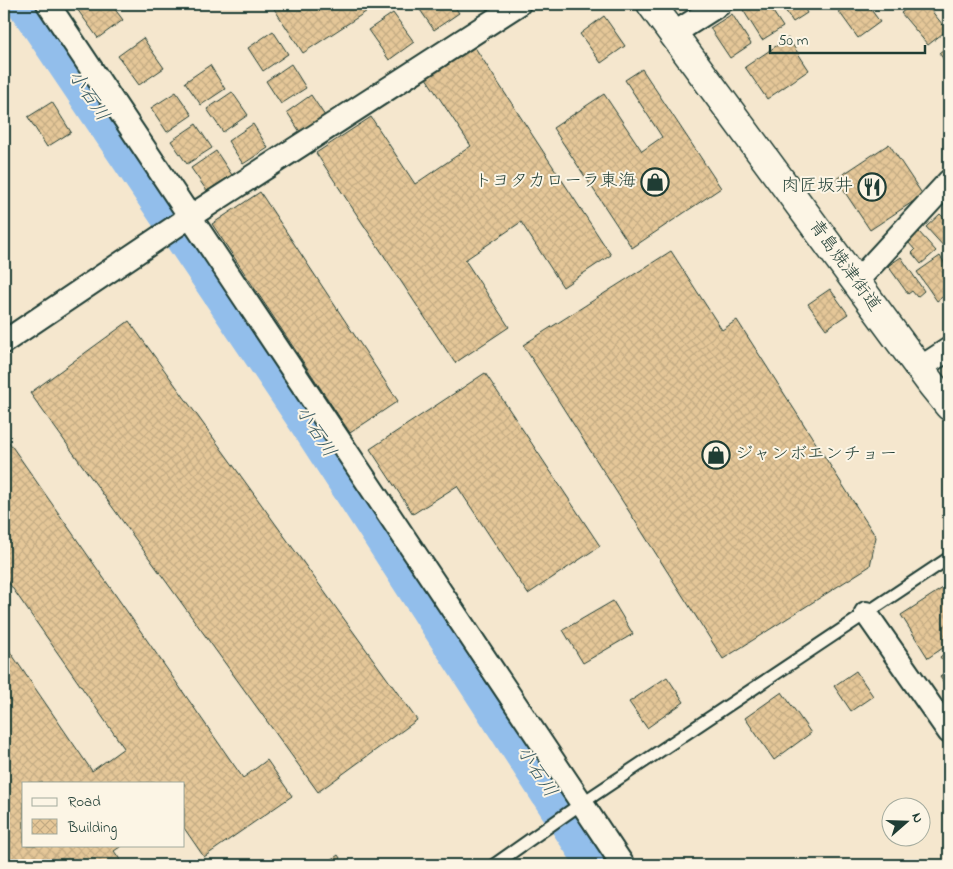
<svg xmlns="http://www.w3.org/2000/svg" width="953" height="869" viewBox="0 0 953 869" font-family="'Indie Flower','Klee One',sans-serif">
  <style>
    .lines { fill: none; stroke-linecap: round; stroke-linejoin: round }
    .river { stroke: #92beeb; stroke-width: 38 }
    .building { fill: url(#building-cross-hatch); stroke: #1f3d34 }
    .service-casing { stroke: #1f3d34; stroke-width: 15 }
    .minor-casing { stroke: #1f3d34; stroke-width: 26 }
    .secondary-casing { stroke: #1f3d34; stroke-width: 31 }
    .service { stroke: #fcf5e5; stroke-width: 11 }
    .minor { stroke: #fcf5e5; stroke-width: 22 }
    .secondary { stroke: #fcf5e5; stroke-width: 28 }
    .labels { text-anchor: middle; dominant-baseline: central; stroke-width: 4; stroke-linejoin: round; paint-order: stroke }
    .poi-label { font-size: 18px; fill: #1f3d34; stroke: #fcf5e5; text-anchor: end }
    .street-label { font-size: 18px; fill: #1f3d34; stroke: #fcf5e5 }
    .water-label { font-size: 19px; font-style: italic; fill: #3c5d62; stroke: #fcf5e5 }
  </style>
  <defs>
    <pattern id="building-cross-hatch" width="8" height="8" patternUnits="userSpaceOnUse" patternTransform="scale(1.25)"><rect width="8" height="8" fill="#e5c798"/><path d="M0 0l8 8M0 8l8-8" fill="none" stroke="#c4ac84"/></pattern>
  </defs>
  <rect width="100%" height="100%" fill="#f5e7ce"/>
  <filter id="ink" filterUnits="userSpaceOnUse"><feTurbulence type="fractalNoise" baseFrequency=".02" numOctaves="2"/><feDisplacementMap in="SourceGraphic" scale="10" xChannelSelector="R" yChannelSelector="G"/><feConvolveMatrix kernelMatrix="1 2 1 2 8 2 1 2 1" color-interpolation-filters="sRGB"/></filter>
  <g filter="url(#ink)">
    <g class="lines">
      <path class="river" d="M26,4L306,419L596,865"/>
    </g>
    <path class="building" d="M84,4H111L123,20L98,38L77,9Z
      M148,4H158L151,9Z
      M271,4H378L303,53Z
      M416,4H453L459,13L434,30Z
      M753,4H768L783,27L762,40L743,10Z
      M781,4H802L807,13L793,22Z
      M838,4H867L880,22L858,38L835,6Z
      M912,4H926L947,30L928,45L901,13Z
      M393,13L414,42L389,60L368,30Z
      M732,14L751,44L730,58L710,28Z
      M604,16L625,46L601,63L580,34Z
      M273,31L288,54L263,71L248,48Z
      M143,38L164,68L139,85L118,56Z
      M788,38L809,70L767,99L745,67Z
      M949,45V66L939,53Z
      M474,46L611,255L563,287L521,222L465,260L509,327L455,363L316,153L371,117L415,184L471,146L426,78Z
      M291,64L306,88L281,104L266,81Z
      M210,65L225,89L201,105L185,82Z
      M642,69L721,188L632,248L553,128L604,94L642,151L662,137L625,80Z
      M176,92L192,115L167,132L151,108Z
      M232,92L248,115L223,132L207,109Z
      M311,95L327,119L302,135L287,112Z
      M52,102L71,132L47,147L28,117Z
      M196,124L212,148L187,164L171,141Z
      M253,124L268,148L243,164L228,141Z
      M889,144L923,195L870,230L836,179Z
      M216,151L232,175L207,191L191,168Z
      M260,192L398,401L350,433L212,224Z
      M940,214L949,223V245L946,249L926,227Z
      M919,232L936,251L921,264L912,253L915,250L908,242Z
      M671,251L722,330L737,320L876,537L870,566L723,659L523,345Z
      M940,256L949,270V292L937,301L917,272Z
      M901,257L924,291L917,297L912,291L908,294L888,266Z
      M830,289L848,314L826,329L808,304Z
      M129,321L417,720L318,792L30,393Z
      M485,373L600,546L528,594L457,486L413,514L370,449Z
      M4,435L243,778L267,760L292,796L204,857L184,828V783H24V845H123L114,851L124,865H20L19,864L4,865V643L92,771L124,748L4,576Z
      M949,584V644L928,658L901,615Z
      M613,601L633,634L583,663L563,630Z
      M949,650V669L940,657Z
      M949,670V690L940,677Z
      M856,671L873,696L851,711L834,686Z
      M667,677L684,702L647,728L629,702Z
      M782,692L811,733L774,760L745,718Z
      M338,855L345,865H324Z"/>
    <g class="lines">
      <g class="service-casing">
        <path id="service" d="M494,865L582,803L949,558"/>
      </g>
      <g class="minor-casing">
        <path id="minor" d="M48,4L623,865
          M673,34L720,4
          M856,282L949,181
          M4,342L191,216L519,4
          M920,368L949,349
          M866,613L949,732"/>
      </g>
      <g class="secondary-casing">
        <path id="secondary" d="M651,4L932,385L949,406"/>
      </g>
      <use href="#service" class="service"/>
      <use href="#minor" class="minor"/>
      <use href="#secondary" class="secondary"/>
    </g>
  </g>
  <defs>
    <g id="shop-ring" transform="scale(1.4375)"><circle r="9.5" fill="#fcf5e5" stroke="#1f3d34" stroke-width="1.5"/><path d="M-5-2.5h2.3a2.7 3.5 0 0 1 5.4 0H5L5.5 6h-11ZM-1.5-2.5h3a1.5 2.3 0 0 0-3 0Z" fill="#1f3d34"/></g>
    <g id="restaurant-ring" transform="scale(1.4375)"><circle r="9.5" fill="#fcf5e5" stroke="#1f3d34" stroke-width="1.5"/><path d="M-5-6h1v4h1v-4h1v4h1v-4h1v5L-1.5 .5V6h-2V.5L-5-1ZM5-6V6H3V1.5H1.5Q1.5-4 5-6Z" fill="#1f3d34"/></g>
  </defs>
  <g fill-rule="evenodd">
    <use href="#shop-ring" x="655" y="182"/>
    <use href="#restaurant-ring" x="872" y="187"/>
    <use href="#shop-ring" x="716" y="455"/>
  </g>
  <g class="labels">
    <g class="poi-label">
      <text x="636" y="182">トヨタカローラ東海</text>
      <text x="853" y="187">肉匠坂井</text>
      <text x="735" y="455" text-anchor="start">ジャンボエンチョー</text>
    </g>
    <g class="street-label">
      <text transform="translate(844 266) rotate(54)">青島焼津街道</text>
    </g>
    <g class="water-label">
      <text transform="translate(88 96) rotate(56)">小石川</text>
      <text transform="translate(315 432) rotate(57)">小石川</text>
      <text transform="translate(536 772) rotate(57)">小石川</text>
    </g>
  </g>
  <rect width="953" height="869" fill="none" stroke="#fcf5e5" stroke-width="20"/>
  <rect x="10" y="10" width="933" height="849" fill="none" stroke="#1f3d34" stroke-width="2" filter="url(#ink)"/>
  <rect x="22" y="782" width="162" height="65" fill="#fcf5e5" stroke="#a4ab9e"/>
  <rect x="32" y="798" width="25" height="8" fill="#fcf5e5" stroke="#a4ab9e"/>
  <text x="68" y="806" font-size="15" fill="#1f3d34">Road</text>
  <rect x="32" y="819" width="25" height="15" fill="url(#building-cross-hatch)" stroke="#a4ab9e"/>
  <text x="68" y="832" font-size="15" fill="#1f3d34">Building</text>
  <g transform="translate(906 822) rotate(70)"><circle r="24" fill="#fcf5e5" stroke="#a4ab9e"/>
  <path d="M0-4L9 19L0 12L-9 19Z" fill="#1f3d34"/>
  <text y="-8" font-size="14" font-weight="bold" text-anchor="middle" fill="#1f3d34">N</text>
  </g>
  <path d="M770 45v8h155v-8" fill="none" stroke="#1f3d34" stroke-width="2.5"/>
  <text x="778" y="45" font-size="15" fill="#1f3d34" stroke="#fcf5e5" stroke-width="4" paint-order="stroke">50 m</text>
</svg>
